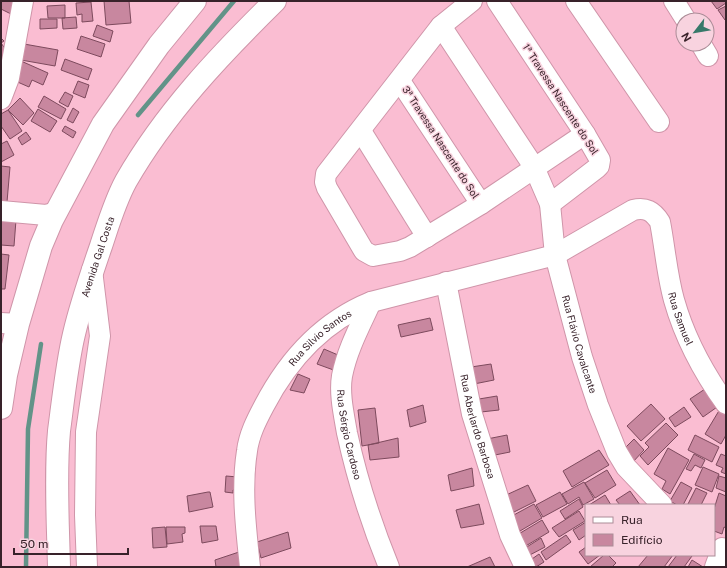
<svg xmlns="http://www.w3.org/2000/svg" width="727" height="568" viewBox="0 0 727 568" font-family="'Public Sans',sans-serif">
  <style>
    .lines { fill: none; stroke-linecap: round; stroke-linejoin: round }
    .stream { stroke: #629388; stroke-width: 4.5 }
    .building { fill: #c8879f; stroke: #7d4a5d }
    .minor-casing { stroke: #cf95a9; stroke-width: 22 }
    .major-casing { stroke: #cf95a9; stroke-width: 24 }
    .minor { stroke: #fff; stroke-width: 20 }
    .major { stroke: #fff; stroke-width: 22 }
    .labels { text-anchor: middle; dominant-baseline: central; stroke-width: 3; stroke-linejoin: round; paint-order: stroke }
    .street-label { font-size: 10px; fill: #38222a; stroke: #f8d3df }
  </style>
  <rect width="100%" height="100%" fill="#fabdd2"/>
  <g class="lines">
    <path class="stream" d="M138,115L234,1
      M26,567L28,429L41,344"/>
  </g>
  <path class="building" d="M1,1H17L11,14L1,9Z
    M104,1H129L131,23L106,25Z
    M711,1H726V3L717,9Z
    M91,2L93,21L82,22V14L77,15L76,3Z
    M65,5V18H48L47,6Z
    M726,6V19L725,20L718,10Z
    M76,17L77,28L63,29L62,18Z
    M40,19H57V28L40,29Z
    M97,25L113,31L110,42L93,36Z
    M81,36L105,44L101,57L77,49Z
    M1,38L4,41L1,43L9,54L1,60Z
    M24,44L58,50L55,66L21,60Z
    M65,59L92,69L88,80L61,70Z
    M21,61L48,73L43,85L32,80L29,87L13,80Z
    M78,81L89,85L85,98L73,93Z
    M65,92L73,96L68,107L59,102Z
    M44,96L66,109L61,119L38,107Z
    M20,98L34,113L23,125L8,110Z
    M73,108L79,112L73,123L67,120Z
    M38,109L57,121L50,132L31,121Z
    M8,110L22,131L10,139L1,126V114Z
    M65,126L76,132L73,138L62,131Z
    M26,132L31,139L22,145L18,138Z
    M7,141L14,155L1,162V144Z
    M1,166L10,167L7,202H1Z
    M1,218L16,220L14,246L1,245Z
    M1,254L9,255L5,289H1Z
    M430,318L433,330L401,337L398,325Z
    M324,349L345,358L339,372L317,364Z
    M491,364L494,380L474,384L471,367Z
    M298,374L310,379L304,393L290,390Z
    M708,387L720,405L703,417L690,399Z
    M497,396L499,410L481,412L479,399Z
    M651,404L665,419L641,441L627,426Z
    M423,405L426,422L410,427L407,410Z
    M684,407L691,417L675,427L669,418Z
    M375,408L379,443L362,446L358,410Z
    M720,409L726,413V435L721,444L705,434Z
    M666,423L678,435L648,465L640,456L649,447L645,443Z
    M507,435L510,452L490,456L487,439Z
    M695,435L719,447L712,462L688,450Z
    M398,438L399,457L370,460L368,445Z
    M634,439L644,450L632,463L621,452Z
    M668,448L689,460L670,494L662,489L666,481L654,474Z
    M599,450L609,465L572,487L563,471Z
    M694,454L705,460L701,468L695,465L691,471L686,469Z
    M721,454L726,456V474L721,472L723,468L716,465Z
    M703,467L719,474L712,492L695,485Z
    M472,468L474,486L451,491L448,475Z
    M607,470L616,485L595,498L585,483Z
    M226,476L238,477L236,490H233V493L225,492Z
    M719,476L726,478V492L716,488Z
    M584,482L594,499L583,505L579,497L568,504L562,494Z
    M681,482L692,488L683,505H677L670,501Z
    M528,485L536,501L512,513L504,496Z
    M696,488L707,493L701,505H689L688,504Z
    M630,491L640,505H620L616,500Z
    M208,492H210L213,507L189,512L187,496Z
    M560,492L567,504L543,517L536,505Z
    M719,493L726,496V528L724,527L722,534L714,531V509Z
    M605,495L611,505H589Z
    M579,499L583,507L565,519L560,511Z
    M479,504L484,524L461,528L456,510Z
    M534,504L542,518L520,531L512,516Z
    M579,511L585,521L559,537L552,528Z
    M542,520L549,532L524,547L517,535Z
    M586,522V535L579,540L573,530Z
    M200,526H216L218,540L202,543Z
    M165,527L167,547L153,548L152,528Z
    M166,527H185V533L182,534L183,542L167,544Z
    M288,532L291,548L261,558L257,542Z
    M566,535L571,542L546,560L541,552Z
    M541,538L545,547L526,557L522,550Z
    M586,547V555H600L588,564L579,552Z
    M245,550L246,567H216L215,560Z
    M539,554L544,562L536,567H527L525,564Z
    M604,555H608L616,563L612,567H590Z
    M648,555H673L664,567H638Z
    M677,555H690L692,556L684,567H668Z
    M490,557L495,567H467Z
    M692,560L703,567H688Z"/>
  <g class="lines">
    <g class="minor-casing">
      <g id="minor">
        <path d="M472,1L441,26L326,174L325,182L327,188L364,251L373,256L400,251L410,247L481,204L585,134"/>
        <path d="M497,1L585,134L600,160L599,166L597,168L550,204"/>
        <path d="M576,1L659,122"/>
        <path d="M674,1L686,20"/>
        <path id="s1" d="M441,26L534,167L550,204L555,255L582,357L598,405L617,452L626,467L662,505"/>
        <path d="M701,44L708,56"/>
        <path d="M400,81L481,204"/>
        <path d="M1,99L9,78L23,1"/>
        <path d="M361,131L427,237"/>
        <path d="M1,211L46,215L56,212"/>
        <path id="s2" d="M446,282L472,414L510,535L525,567"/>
        <path id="s3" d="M371,302C360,326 347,350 342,376C339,394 344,415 347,433C357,479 371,523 389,567"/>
        <path d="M1,323L18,324"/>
        <path d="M87,567L85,515L86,432L100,336L92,270"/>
        <path id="s4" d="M250,567C246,529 241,489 247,451C249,435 256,421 264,406C288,360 322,322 371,302L555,255L633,210C646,207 653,211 660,222C665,248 667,275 674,300C685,339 703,372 726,404"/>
        <path d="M715,567L722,548"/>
      </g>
    </g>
    <g class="major-casing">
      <g id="major">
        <path d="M1,408L6,375L18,324L41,246L52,220L103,124L159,45L195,1"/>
        <path id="s5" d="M59,567C58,524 55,474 59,431C63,401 67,363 74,334C81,304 91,275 101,246C108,225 115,201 126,181C165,113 219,56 275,1"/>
      </g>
    </g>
    <use href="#minor" class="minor"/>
    <use href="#major" class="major"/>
  </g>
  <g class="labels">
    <g class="street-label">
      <text transform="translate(561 99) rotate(57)">1ª Travessa Nascente do Sol</text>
      <text transform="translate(441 142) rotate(57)">3ª Travessa Nascente do Sol</text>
      <text stroke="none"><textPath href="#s5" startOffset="315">Avenida Gal Costa</textPath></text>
      <text stroke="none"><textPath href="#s4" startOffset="728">Rua Samuel</textPath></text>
      <text stroke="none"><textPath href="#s4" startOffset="254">Rua Silvio Santos</textPath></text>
      <text stroke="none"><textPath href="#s1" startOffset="353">Rua Flávio Cavalcante</textPath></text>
      <text stroke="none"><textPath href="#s2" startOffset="148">Rua Aberlardo Barbosa</textPath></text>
      <text stroke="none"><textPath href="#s3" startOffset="139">Rua Sérgio Cardoso</textPath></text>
    </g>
  </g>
  <rect width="727" height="568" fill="none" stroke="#38222a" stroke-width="4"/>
  <rect x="585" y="504" width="130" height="52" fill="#f8d3df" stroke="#ab8c97"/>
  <rect x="593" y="517" width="20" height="6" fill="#ffffff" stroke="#ab8c97"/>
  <text x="621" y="524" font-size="12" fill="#38222a">Rua</text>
  <rect x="593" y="534" width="20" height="12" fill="#c8879f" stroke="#ab8c97"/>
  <text x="621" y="544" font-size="12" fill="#38222a">Edifício</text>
  <g transform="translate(695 32) rotate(239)"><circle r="19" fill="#f8d3df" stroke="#ab8c97"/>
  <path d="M0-3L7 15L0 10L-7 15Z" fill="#37796a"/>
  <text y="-6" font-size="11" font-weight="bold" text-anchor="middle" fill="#38222a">N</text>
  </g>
  <path d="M14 548v6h114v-6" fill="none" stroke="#38222a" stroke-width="2"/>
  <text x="20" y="548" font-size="12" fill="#38222a" stroke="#f8d3df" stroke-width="3" paint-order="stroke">50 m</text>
</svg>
